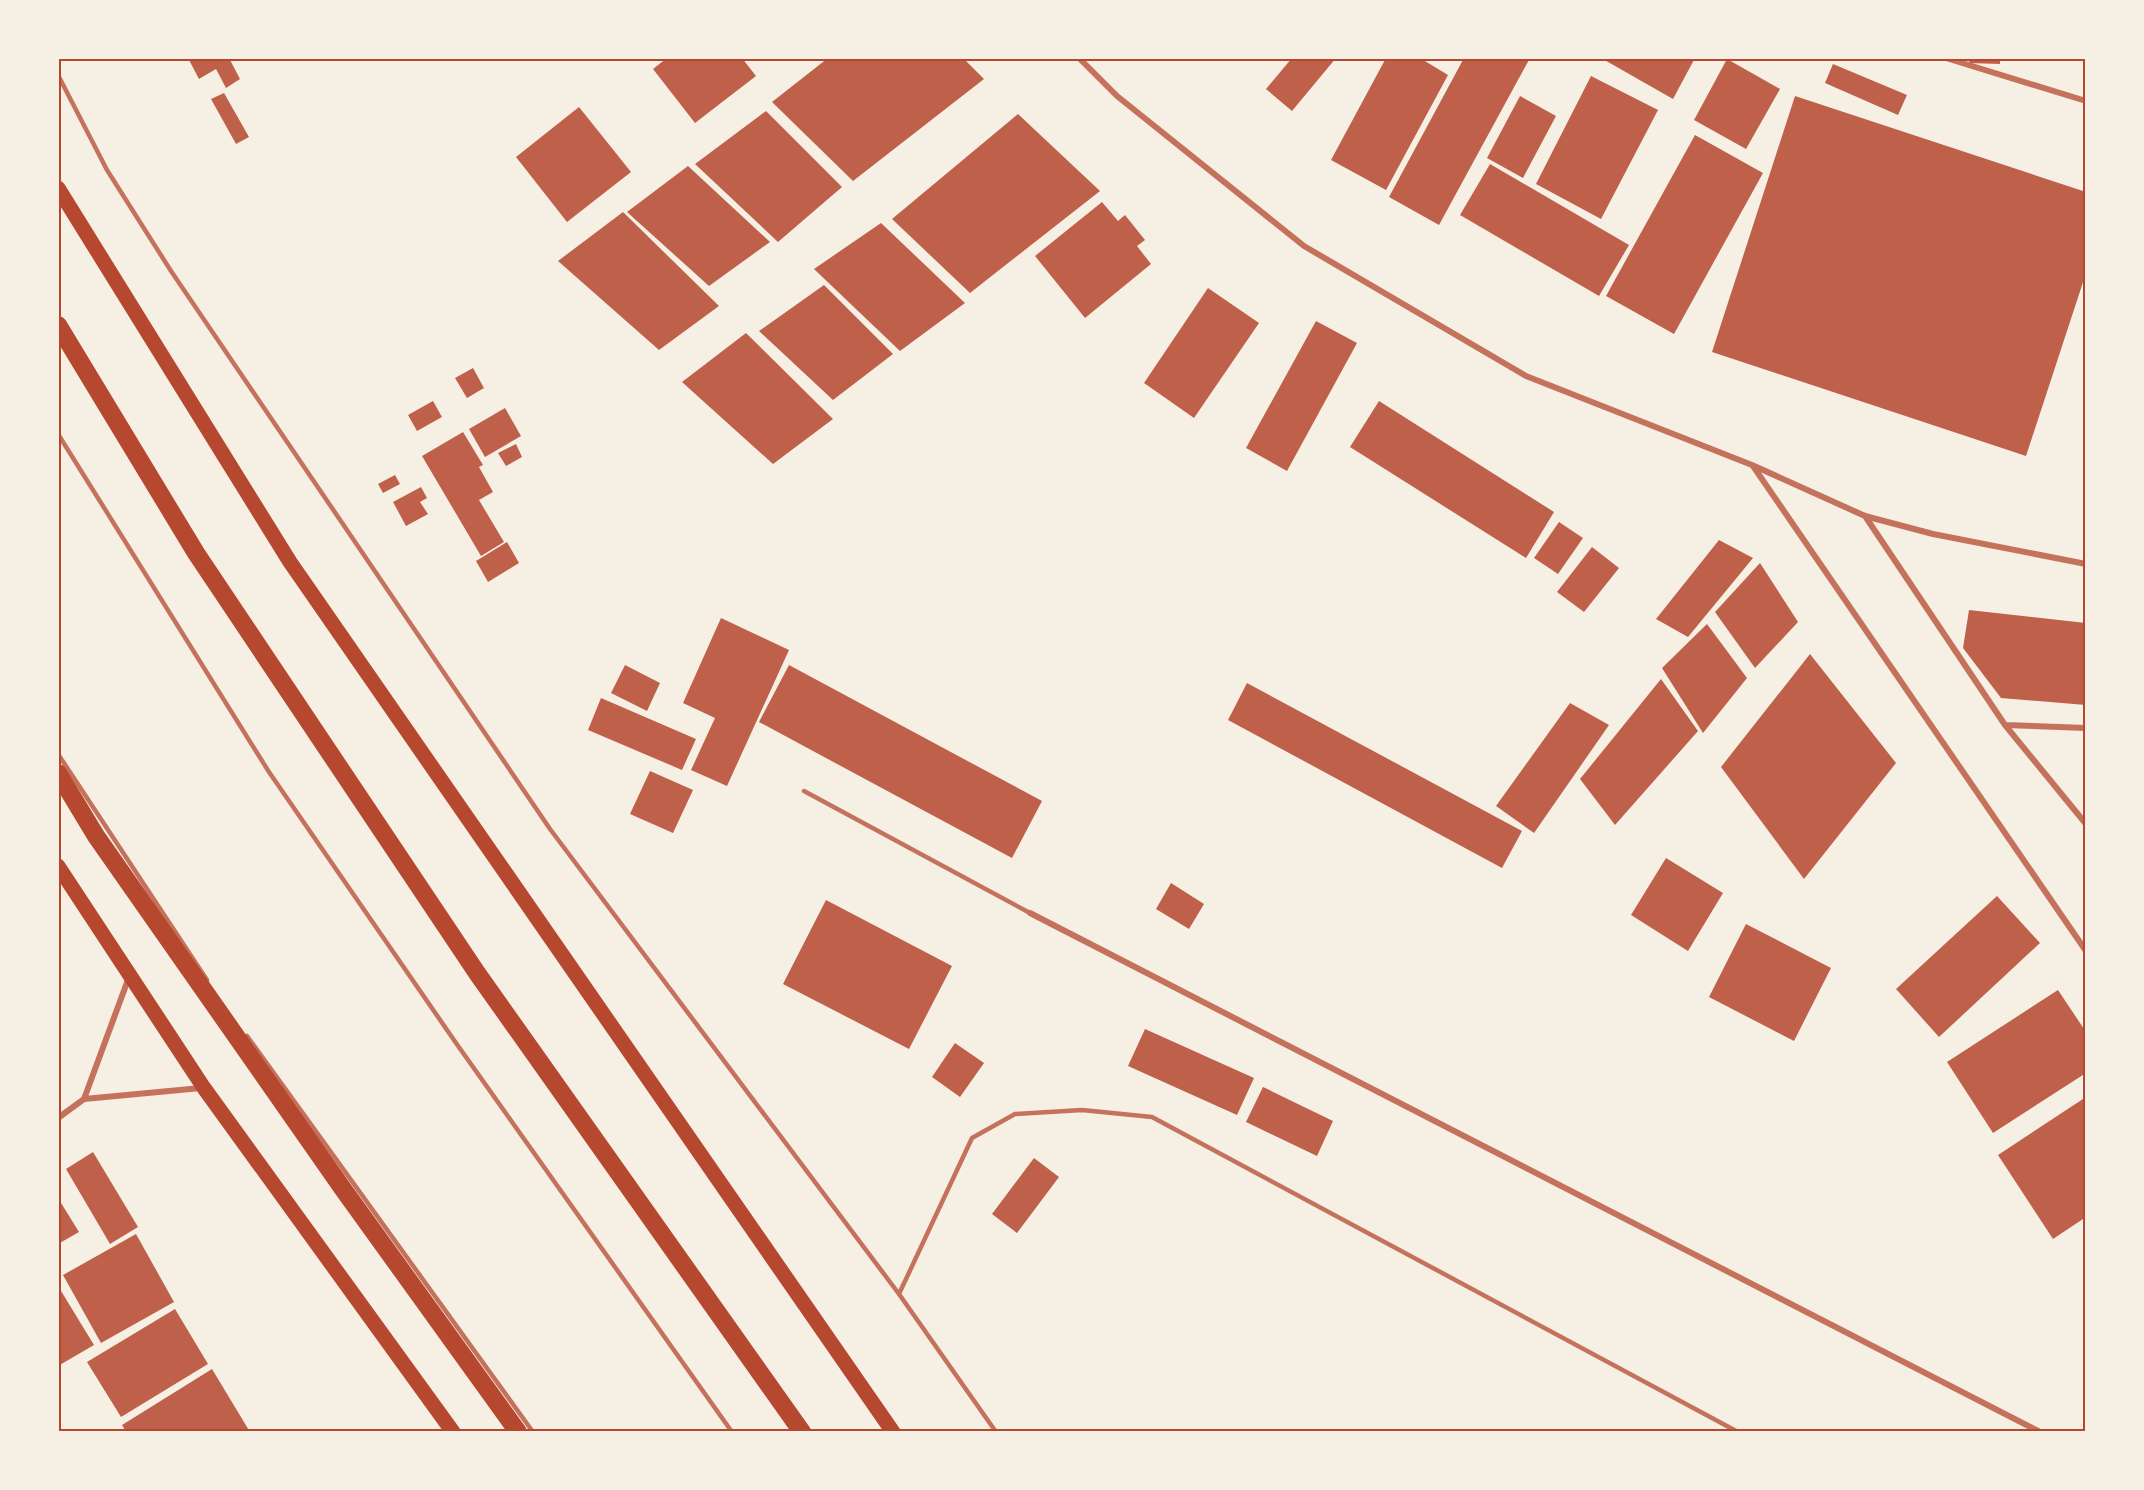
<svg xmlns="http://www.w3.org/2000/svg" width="2144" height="1490" viewBox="0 0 2144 1490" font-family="Lora,serif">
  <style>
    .building { fill: #bf614a }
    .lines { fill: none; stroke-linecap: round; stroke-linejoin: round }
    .service { stroke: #c5725c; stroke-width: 4.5 }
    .minor { stroke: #c5725c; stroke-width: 6 }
    .primary { stroke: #b5482f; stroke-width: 15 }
    .motorway { stroke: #b5482f; stroke-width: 18 }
    .neatline { fill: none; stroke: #b5482f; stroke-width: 2 }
  </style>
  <rect width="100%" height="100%" fill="#f6efe4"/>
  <path class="building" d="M188,58H229L240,79L226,88L216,69L199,79Z
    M667,58H742L756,76L695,123L653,69Z
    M828,58H963L984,79L853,181L772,102Z
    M1292,58H1336L1292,111L1266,89Z
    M1386,58H1420L1448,75L1386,190L1331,160Z
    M1464,58H1530L1439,225L1389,197Z
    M1601,58H1695L1673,99Z
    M1970,58H2000V64L1969,63Z
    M1727,59L1780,89L1746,149L1694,120Z
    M1833,64L1907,95L1898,115L1825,83Z
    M1591,76L1658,110L1601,219L1536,184Z
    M224,93L249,137L236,144L211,99Z
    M1520,96L1556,116L1523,178L1487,158Z
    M1795,96L2086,192V273L2026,456L1712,352Z
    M579,107L631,172L567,222L516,157Z
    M766,111L842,187L778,242L695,164Z
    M1018,114L1100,191L970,293L892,219Z
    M1695,135L1763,173L1674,334L1606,296Z
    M1490,164L1629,245L1599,296L1460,215Z
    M688,166L770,242L709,286L627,212Z
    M1102,202L1118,221L1125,215L1145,240L1137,246L1151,264L1085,318L1035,256Z
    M623,212L719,306L659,350L558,261Z
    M881,223L965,303L900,351L814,269Z
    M824,285L893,354L833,400L759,331Z
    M1208,288L1259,323L1194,418L1144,383Z
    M1316,321L1357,343L1287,471L1246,448Z
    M746,333L833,419L773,464L682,382Z
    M473,368L484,388L467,398L455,378Z
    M433,401L442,417L417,431L408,415Z
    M1379,401L1554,512L1526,558L1350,447Z
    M505,408L521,436L485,457L469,429Z
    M463,432L483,465L479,467L493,492L479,500L504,542L481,556L422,456Z
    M516,444L522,457L506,466L498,453Z
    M395,475L400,484L383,493L378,484Z
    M421,487L427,498L420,502L428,514L406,526L393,502Z
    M1559,522L1583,538L1558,574L1534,558Z
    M1719,540L1753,558L1688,637L1656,619Z
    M507,542L519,563L488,582L476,561Z
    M1592,547L1619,568L1584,612L1557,592Z
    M1760,563L1798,622L1755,668L1715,612Z
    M1969,610L2086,623V705L2001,698L1963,648Z
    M721,618L789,650L727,786L691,770L715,718L683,703Z
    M1707,624L1747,678L1703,733L1662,668Z
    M1810,654L1896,763L1804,879L1721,767Z
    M625,665L660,683L647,711L611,693Z
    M789,665L1042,801L1012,858L759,722Z
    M1661,679L1698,731L1615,825L1580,779Z
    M1247,683L1522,831L1502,868L1228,720Z
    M601,698L696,739L682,770L588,730Z
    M1570,703L1609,725L1534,833L1496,806Z
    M650,771L693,790L673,833L630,814Z
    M1666,858L1723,893L1688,951L1631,915Z
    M1171,883L1204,904L1189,929L1156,909Z
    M1997,896L2040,943L1939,1037L1896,989Z
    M826,900L952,966L909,1049L783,984Z
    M1746,924L1831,968L1794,1041L1709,997Z
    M2058,990L2086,1032V1073L1993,1133L1947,1062Z
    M1145,1029L1254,1078L1237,1115L1128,1066Z
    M955,1043L984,1063L960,1097L932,1077Z
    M1263,1087L1333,1121L1317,1156L1246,1122Z
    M2086,1097V1217L2053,1239L1998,1155Z
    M93,1152L138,1227L110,1244L66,1169Z
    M1034,1158L1059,1177L1017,1233L992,1214Z
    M58,1198L79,1232L58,1244Z
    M136,1234L174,1302L101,1343L63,1275Z
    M58,1286L94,1345L58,1366Z
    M175,1309L208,1364L121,1417L87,1362Z
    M212,1369L250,1432H126L122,1425Z"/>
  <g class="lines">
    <path class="service" d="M58,75L107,170L171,271L550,829L899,1294L996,1432
      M58,434L269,772L456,1043L732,1432
      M58,754L207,980
      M804,791L1030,913
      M247,1036L533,1432
      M899,1294L972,1138L1015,1114L1082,1110L1152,1117L1738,1432"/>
    <path class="minor" d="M1079,58L1117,96L1304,246L1526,376L1752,465L1865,516L1933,534L2086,564
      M1946,58L2086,101
      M1753,466L2086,951
      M1865,516L2005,725L2086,824
      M2005,725L2086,728
      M1030,913L2040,1432
      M84,1099L129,977
      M58,1118L84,1099L201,1088"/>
    <path class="primary" d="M58,188L290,562L893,1432
      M58,866L204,1088L453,1432"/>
    <path class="motorway" d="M58,325L196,553L477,973L802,1432
      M58,773L96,836L343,1189L518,1432"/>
  </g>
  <rect width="2144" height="1490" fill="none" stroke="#f6efe4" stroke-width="120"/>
  <rect x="60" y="60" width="2024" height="1370" class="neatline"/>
</svg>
